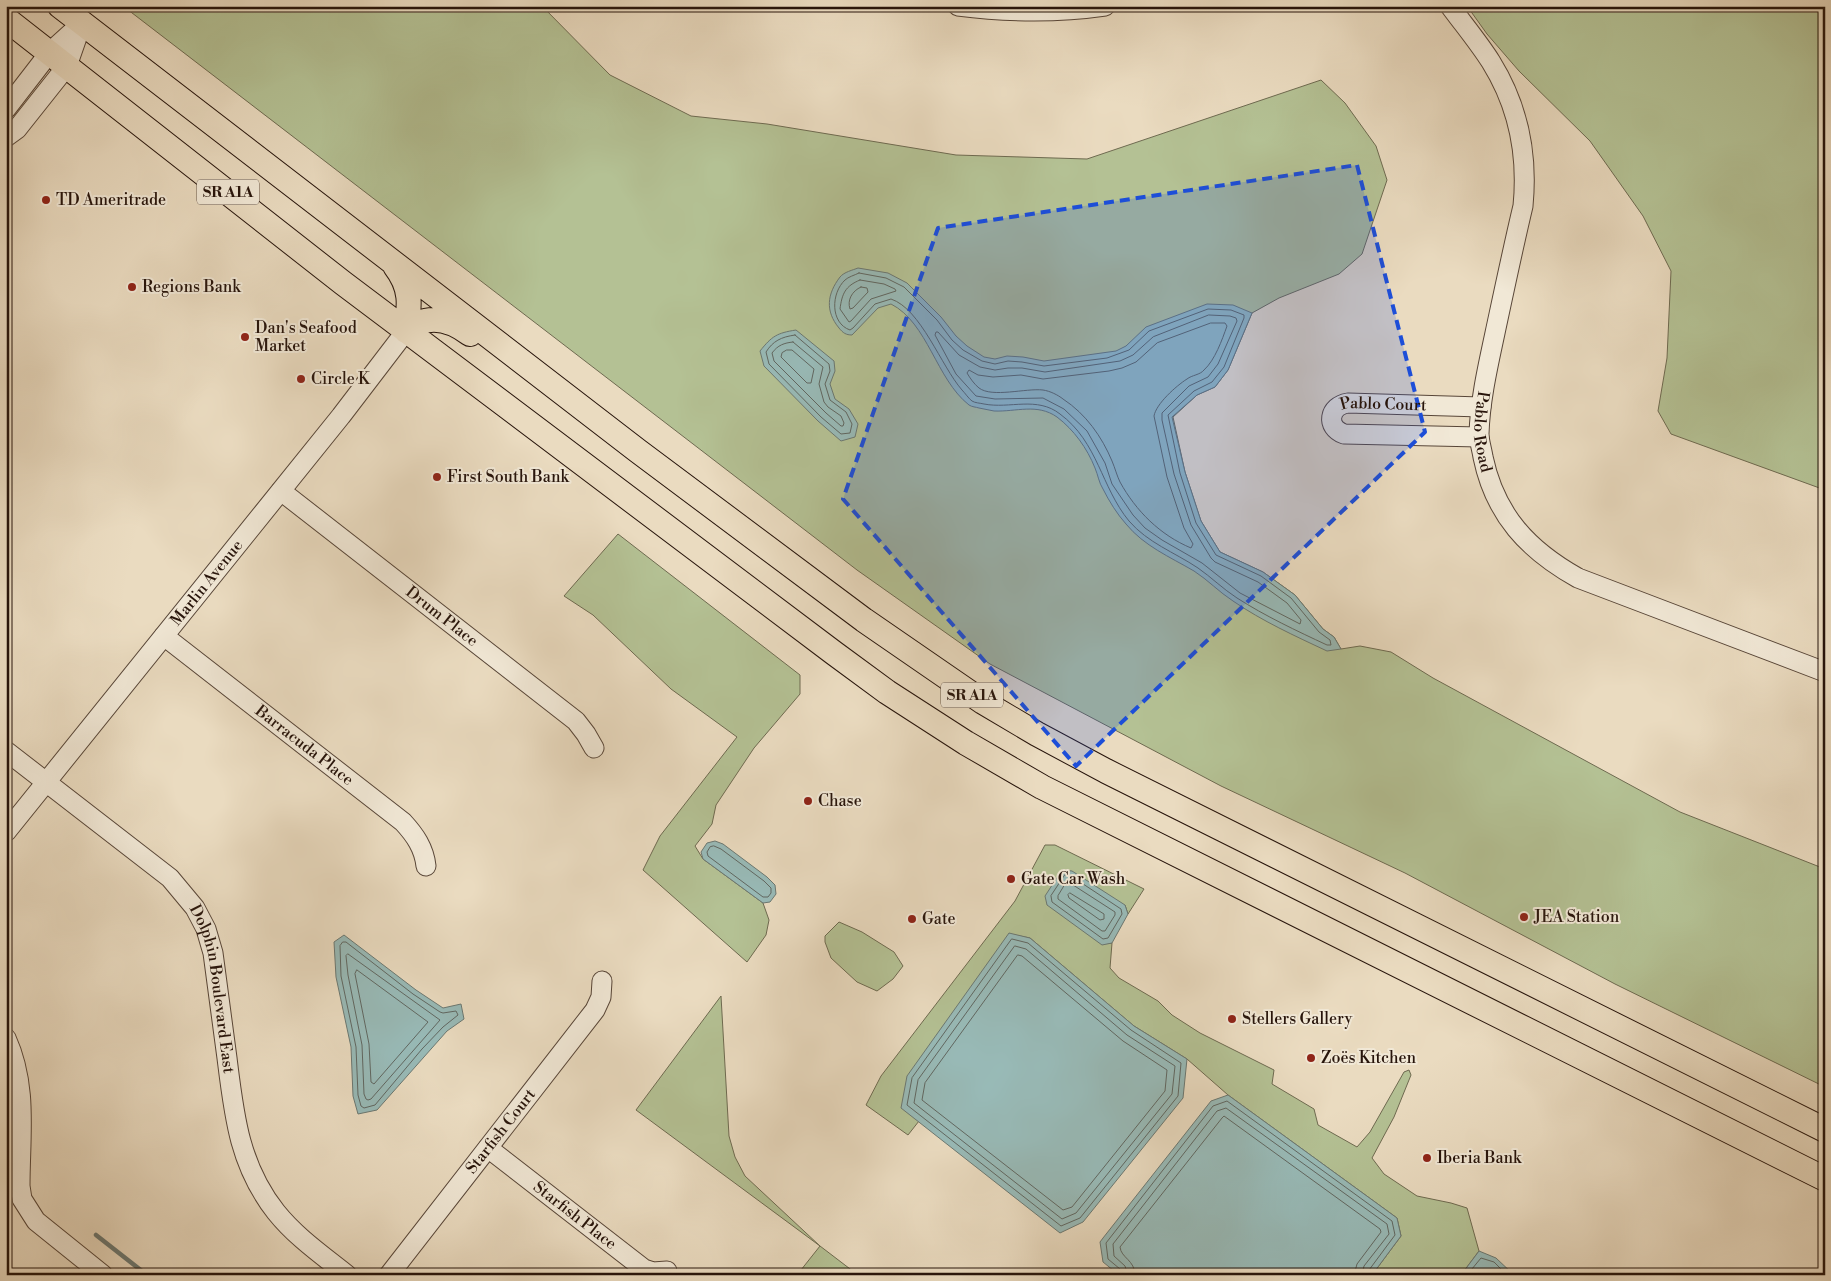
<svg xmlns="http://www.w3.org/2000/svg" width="1831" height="1281" viewBox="0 0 1831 1281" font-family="'Libre Bodoni',serif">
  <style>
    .green { fill: #b4c194; stroke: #6e6a50 }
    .water { fill: #98bab7; stroke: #6b7872 }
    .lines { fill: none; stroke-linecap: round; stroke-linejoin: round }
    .shore { stroke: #606761; stroke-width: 1 }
    .stream { stroke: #6b7872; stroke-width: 4.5 }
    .minor-casing { stroke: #584638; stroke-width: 21 }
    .major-casing { stroke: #27140b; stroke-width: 26 }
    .minor { stroke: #f1e8d6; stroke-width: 19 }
    .major { stroke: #eadbc0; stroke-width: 24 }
    .marked { fill: #1d4ed8; fill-opacity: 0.2; stroke: #1d4ed8; stroke-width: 4; stroke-dasharray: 10 6; stroke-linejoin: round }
    .poi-dot { fill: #8f2418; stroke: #f1e8d6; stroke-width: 2 }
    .labels { text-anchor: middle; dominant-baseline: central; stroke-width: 4; stroke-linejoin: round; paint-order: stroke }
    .shield { fill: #f1e8d6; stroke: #645448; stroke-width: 1 }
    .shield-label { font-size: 15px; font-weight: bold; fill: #27140b }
    .poi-label { font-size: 16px; fill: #27140b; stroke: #f1e8d6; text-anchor: start }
    .street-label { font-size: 16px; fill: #27140b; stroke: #f1e8d6 }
  </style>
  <rect width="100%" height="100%" fill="#eadbc0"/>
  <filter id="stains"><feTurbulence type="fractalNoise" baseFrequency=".004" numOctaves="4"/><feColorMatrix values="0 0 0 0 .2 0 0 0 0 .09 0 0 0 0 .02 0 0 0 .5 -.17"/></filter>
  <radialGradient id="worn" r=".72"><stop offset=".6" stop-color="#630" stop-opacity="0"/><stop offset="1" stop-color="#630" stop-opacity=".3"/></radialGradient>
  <path class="green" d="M123,6H542L610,75L691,116L767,124L956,155L1087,159L1321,80L1345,103L1376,146L1387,180L1362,254L1339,274L1279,298L1252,313L1228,370L1215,387L1197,395L1173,417L1185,472L1201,521L1220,552L1263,572L1295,595L1323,629L1334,637L1341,649L1360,646L1391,652L1433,678L1680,812L1825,869V1087L1615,984L1405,873L1221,786L990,664L857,570Z
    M1467,6H1825V490L1671,434L1658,411L1667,358L1671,271L1643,216L1590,141L1519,71L1487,34Z
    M618,534L800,675V694L754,748L716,805L712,824L695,846L703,859L763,903L769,920L766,935L747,962L643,870L660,836L737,737L671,689L593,615L564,596Z
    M1045,845H1055L1144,889L1128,914L1125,905L1102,944L1112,943L1110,968L1119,978L1158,1001L1172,1015L1200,1033L1274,1070L1272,1084L1314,1109L1318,1125L1357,1147L1370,1132L1404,1072L1409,1070L1411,1075L1394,1117L1372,1158L1384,1174L1417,1196L1451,1203L1467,1208L1479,1251L1461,1275H1372L1401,1236L1397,1218L1228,1095L1187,1059L1134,1026L1030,938L1009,934L902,1108L919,1121L908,1135L866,1105L881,1076L1015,901Z
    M839,922L862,932L894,952L903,966L893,979L877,991L857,982L831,958L825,942V936Z
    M721,996L729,1136L735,1157L745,1176L820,1246L858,1275H797L820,1246L636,1110Z"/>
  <path class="water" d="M858,268L888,273L907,283L941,317L956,336L967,346L984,357L995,359L1007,356L1023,357L1044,361L1116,351L1126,346L1146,327L1207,304L1233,305L1252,313L1228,370L1215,387L1197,395L1172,417L1185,472L1201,521L1220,552L1263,572L1295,595L1323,629L1334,637L1341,649L1327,651C1295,636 1262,621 1233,601C1219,592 1208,580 1194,571C1170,557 1144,546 1126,524C1117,514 1109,501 1103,489C1099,483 1098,475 1095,468C1087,448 1074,430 1057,417C1037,403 1016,412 994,411C989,410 984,409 979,408C976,407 972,407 969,405C936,379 928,323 891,304L878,308L852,335C846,335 843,333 839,328C825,311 827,294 840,277C844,272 853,270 858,268Z
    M796,330L834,361L835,371L830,384L835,399L849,409L858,424L855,437L841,441L818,421L764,366L760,351C772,336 777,333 796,330Z
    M715,841L723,844L767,877L775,885L776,894L770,902L763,903L703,859L701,852L707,843Z
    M1062,870L1072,871L1125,905L1128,914L1112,943L1102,945L1047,905L1045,896Z
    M1009,933L1030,938L1134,1026L1187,1059L1183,1098L1083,1222L1060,1233L901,1108L907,1076Z
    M344,935L416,990L443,1008L461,1004L464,1019L447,1031L377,1110L358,1114L353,1096L351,1047L336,977L334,942Z
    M1228,1095L1397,1218L1401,1236L1372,1275H1119L1103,1262L1100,1242L1103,1238L1211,1101Z
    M1479,1251L1496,1258L1514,1275H1461Z"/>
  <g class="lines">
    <path class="shore" d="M859,273L886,278L904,287L937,320L952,340L963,350L982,361L995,364L1008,361L1022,362L1044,366L1107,358L1129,350L1149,331L1208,309L1231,310L1244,315V318L1224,367L1212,382L1194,391L1168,415L1180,473L1196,523L1216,555L1261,576L1291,598L1319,632L1330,640L1331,645H1327C1297,631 1265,616 1237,598C1223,589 1211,577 1198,568C1174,552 1148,543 1129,521C1101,487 1098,442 1060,414C1037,396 1010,409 984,404C980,403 975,403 972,401C969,399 965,393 962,390C941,366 921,309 891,299L875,304L853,328L850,330C830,323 831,293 845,280C848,277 855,275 859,273Z
      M860,280L884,284L895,289L896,291L871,299L851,321L849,322L840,309C842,294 845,286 860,280Z
      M861,287L867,288L868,292L853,308L850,309C847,300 852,291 861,287Z
      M1209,315L1230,316L1236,318L1237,321L1218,364L1208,377L1189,386L1162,413V420L1174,474L1191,525L1211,558L1215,562L1258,582L1287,603L1301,620L1300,624L1240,593L1202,563L1162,540L1145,528L1133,515L1112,484L1105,463L1087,431L1064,409L1043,398L995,399L976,396L956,374L935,335L936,332H938L959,355L980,367L995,370L1008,368H1022L1045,372L1120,361L1133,355L1153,337Z
      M1211,323H1225L1227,326C1222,340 1215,360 1204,370C1200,375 1192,375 1187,379C1176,386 1156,404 1154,416L1167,477L1184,528L1193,544L1191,548C1160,535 1136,511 1120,482C1117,476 1115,468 1112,461C1102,437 1086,414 1063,399C1058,395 1050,391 1043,390C1026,388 992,398 979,388C974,384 970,378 967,373L969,370L978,375L993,377L1021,375L1043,379L1109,371L1122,368L1136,362L1157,343Z
      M795,335L829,364L830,371L825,384L830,400L846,412L852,424L850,433L841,434L821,417L769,364L766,352C773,341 781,337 795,335Z
      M793,342L823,367L819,384L824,402L828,407L841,416L844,423L843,426H841L826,413L774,361L772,353C778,345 784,343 793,342Z
      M787,350H792L814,369L811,383H807L781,357L782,353Z
      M714,846L721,849L764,881L771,888V893L768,897H763L708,856L707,852L710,847Z
      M1065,875L1071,876L1121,909L1122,914L1108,938L1103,939L1052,902L1051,896Z
      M1066,883H1070L1115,912V915L1105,931H1102L1058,899V896Z
      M1070,893L1104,914V919L1100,920L1069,898L1068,895Z
      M1012,939L1028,943L1131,1030L1181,1063L1178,1096L1080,1218L1061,1226L907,1105L912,1078Z
      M343,942H346L413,994L440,1012L443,1013L456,1011L458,1015L443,1027L422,1049L375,1105L364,1108L361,1106L358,1095L356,1047L341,976L340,946Z
      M1015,946L1026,949L1127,1035L1175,1066L1172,1094L1076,1213L1062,1219L914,1103L918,1080Z
      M348,954L440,1020L371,1099L368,1100L366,1099L364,1094L362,1045L348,975L346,956Z
      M1018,955L1022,956L1123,1041L1167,1070L1165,1091L1072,1207L1063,1210L922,1100L925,1083Z
      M357,970L428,1022L374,1084L371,1082L369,1044L355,974Z
      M1122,1275L1120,1269L1108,1259L1106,1243L1213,1106L1227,1101L1392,1221L1395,1235L1369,1270L1368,1275
      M1128,1275L1125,1266L1114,1256L1113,1244L1217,1111L1226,1108L1387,1224L1389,1234L1364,1266L1362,1275
      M1135,1275C1135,1260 1121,1258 1120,1247L1222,1118L1224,1116L1380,1229L1381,1232L1357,1264L1354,1275
      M1467,1275L1481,1258L1494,1262L1507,1275"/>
    <path class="stream" d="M96,1235L147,1275"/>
    <g class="minor-casing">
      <g id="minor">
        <path d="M958,6C1006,12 1057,13 1105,6"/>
        <path id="s1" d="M1450,6C1464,25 1479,43 1491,62C1519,107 1528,155 1523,206C1513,248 1504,291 1495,333C1488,366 1480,400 1479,434C1479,441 1482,450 1483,457C1495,515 1528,550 1578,578L1825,672"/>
        <path d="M6,109L50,52L81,24"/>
        <path d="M6,137L17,129L67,66L82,23"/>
        <path id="s2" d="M1479,437L1344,434C1325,427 1329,406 1348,403L1481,407"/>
        <path id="s3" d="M281,491L576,721L586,734L594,748"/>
        <path id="s4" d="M164,636L403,822C415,835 424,848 426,866"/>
        <path id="s5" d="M6,751L170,878L195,908L206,929L213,953C218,988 222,1023 227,1058C234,1115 239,1165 276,1212C296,1237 322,1255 347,1275"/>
        <path id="s6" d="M6,832L341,416L406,331"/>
        <path d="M6,1038C28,1086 20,1135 20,1186L22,1199L36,1221L103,1275"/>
        <path id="s7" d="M488,1148L644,1269L653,1272L667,1271"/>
        <path id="s8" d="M389,1275L595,1010L601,997L602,981"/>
      </g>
    </g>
    <g class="major-casing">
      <path id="major" d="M60,6L638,451L864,620L983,702L1037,734L1106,771L1825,1130
        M6,19L343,283L834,653L887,692L966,743L1042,787L1825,1179
        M395,266C412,288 410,305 406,331
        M406,331C426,313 450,319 470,334"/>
    </g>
    <use href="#minor" class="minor"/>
    <use href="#major" class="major"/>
  </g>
  <path class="marked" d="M1357,165L1425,432L1076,766L843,499L938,228Z"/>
  <g class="poi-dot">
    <circle cx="46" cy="200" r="5"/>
    <circle cx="132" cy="287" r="5"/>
    <circle cx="245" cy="337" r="5"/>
    <circle cx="301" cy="379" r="5"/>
    <circle cx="437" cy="477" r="5"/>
    <circle cx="808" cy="801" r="5"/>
    <circle cx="1011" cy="879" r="5"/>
    <circle cx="1524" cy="917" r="5"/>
    <circle cx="912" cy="919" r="5"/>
    <circle cx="1232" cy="1019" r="5"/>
    <circle cx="1311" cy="1058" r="5"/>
    <circle cx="1427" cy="1158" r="5"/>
  </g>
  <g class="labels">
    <g class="shield">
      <rect x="197" y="179.5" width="62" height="25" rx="4"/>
      <rect x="941" y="682.5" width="62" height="25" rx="4"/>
    </g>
    <g class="shield-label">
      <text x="228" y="192">SR A1A</text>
      <text x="972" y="695">SR A1A</text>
    </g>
    <g class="poi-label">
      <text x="56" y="200">TD Ameritrade</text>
      <text x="142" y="287">Regions Bank</text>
      <text x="255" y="328">Dan's Seafood<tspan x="255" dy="18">Market</tspan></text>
      <text x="311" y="379">Circle K</text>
      <text x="447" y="477">First South Bank</text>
      <text x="818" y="801">Chase</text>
      <text x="1021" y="879">Gate Car Wash</text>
      <text x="1534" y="917">JEA Station</text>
      <text x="922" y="919">Gate</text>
      <text x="1242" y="1019">Stellers Gallery</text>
      <text x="1321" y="1058">Zoës Kitchen</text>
      <text x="1437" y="1158">Iberia Bank</text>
    </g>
    <g class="street-label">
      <text stroke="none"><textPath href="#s2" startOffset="216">Pablo Court</textPath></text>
      <text stroke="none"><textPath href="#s1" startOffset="450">Pablo Road</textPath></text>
      <text stroke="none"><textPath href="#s6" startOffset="320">Marlin Avenue</textPath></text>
      <text stroke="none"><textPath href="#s3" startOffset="204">Drum Place</textPath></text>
      <text stroke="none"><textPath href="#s4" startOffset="178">Barracuda Place</textPath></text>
      <text stroke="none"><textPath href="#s5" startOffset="330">Dolphin Boulevard East</textPath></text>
      <text stroke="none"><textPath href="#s8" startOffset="182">Starfish Court</textPath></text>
      <text stroke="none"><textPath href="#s7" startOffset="110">Starfish Place</textPath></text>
    </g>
  </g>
  <rect width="1831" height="1281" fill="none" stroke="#eadbc0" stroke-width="25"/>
  <rect x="8" y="8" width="1816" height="1266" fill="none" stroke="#27140b" stroke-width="2.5"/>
  <rect x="12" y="12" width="1806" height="1256" fill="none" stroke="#27140b"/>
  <rect width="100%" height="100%" filter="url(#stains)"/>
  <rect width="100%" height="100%" fill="url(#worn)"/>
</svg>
